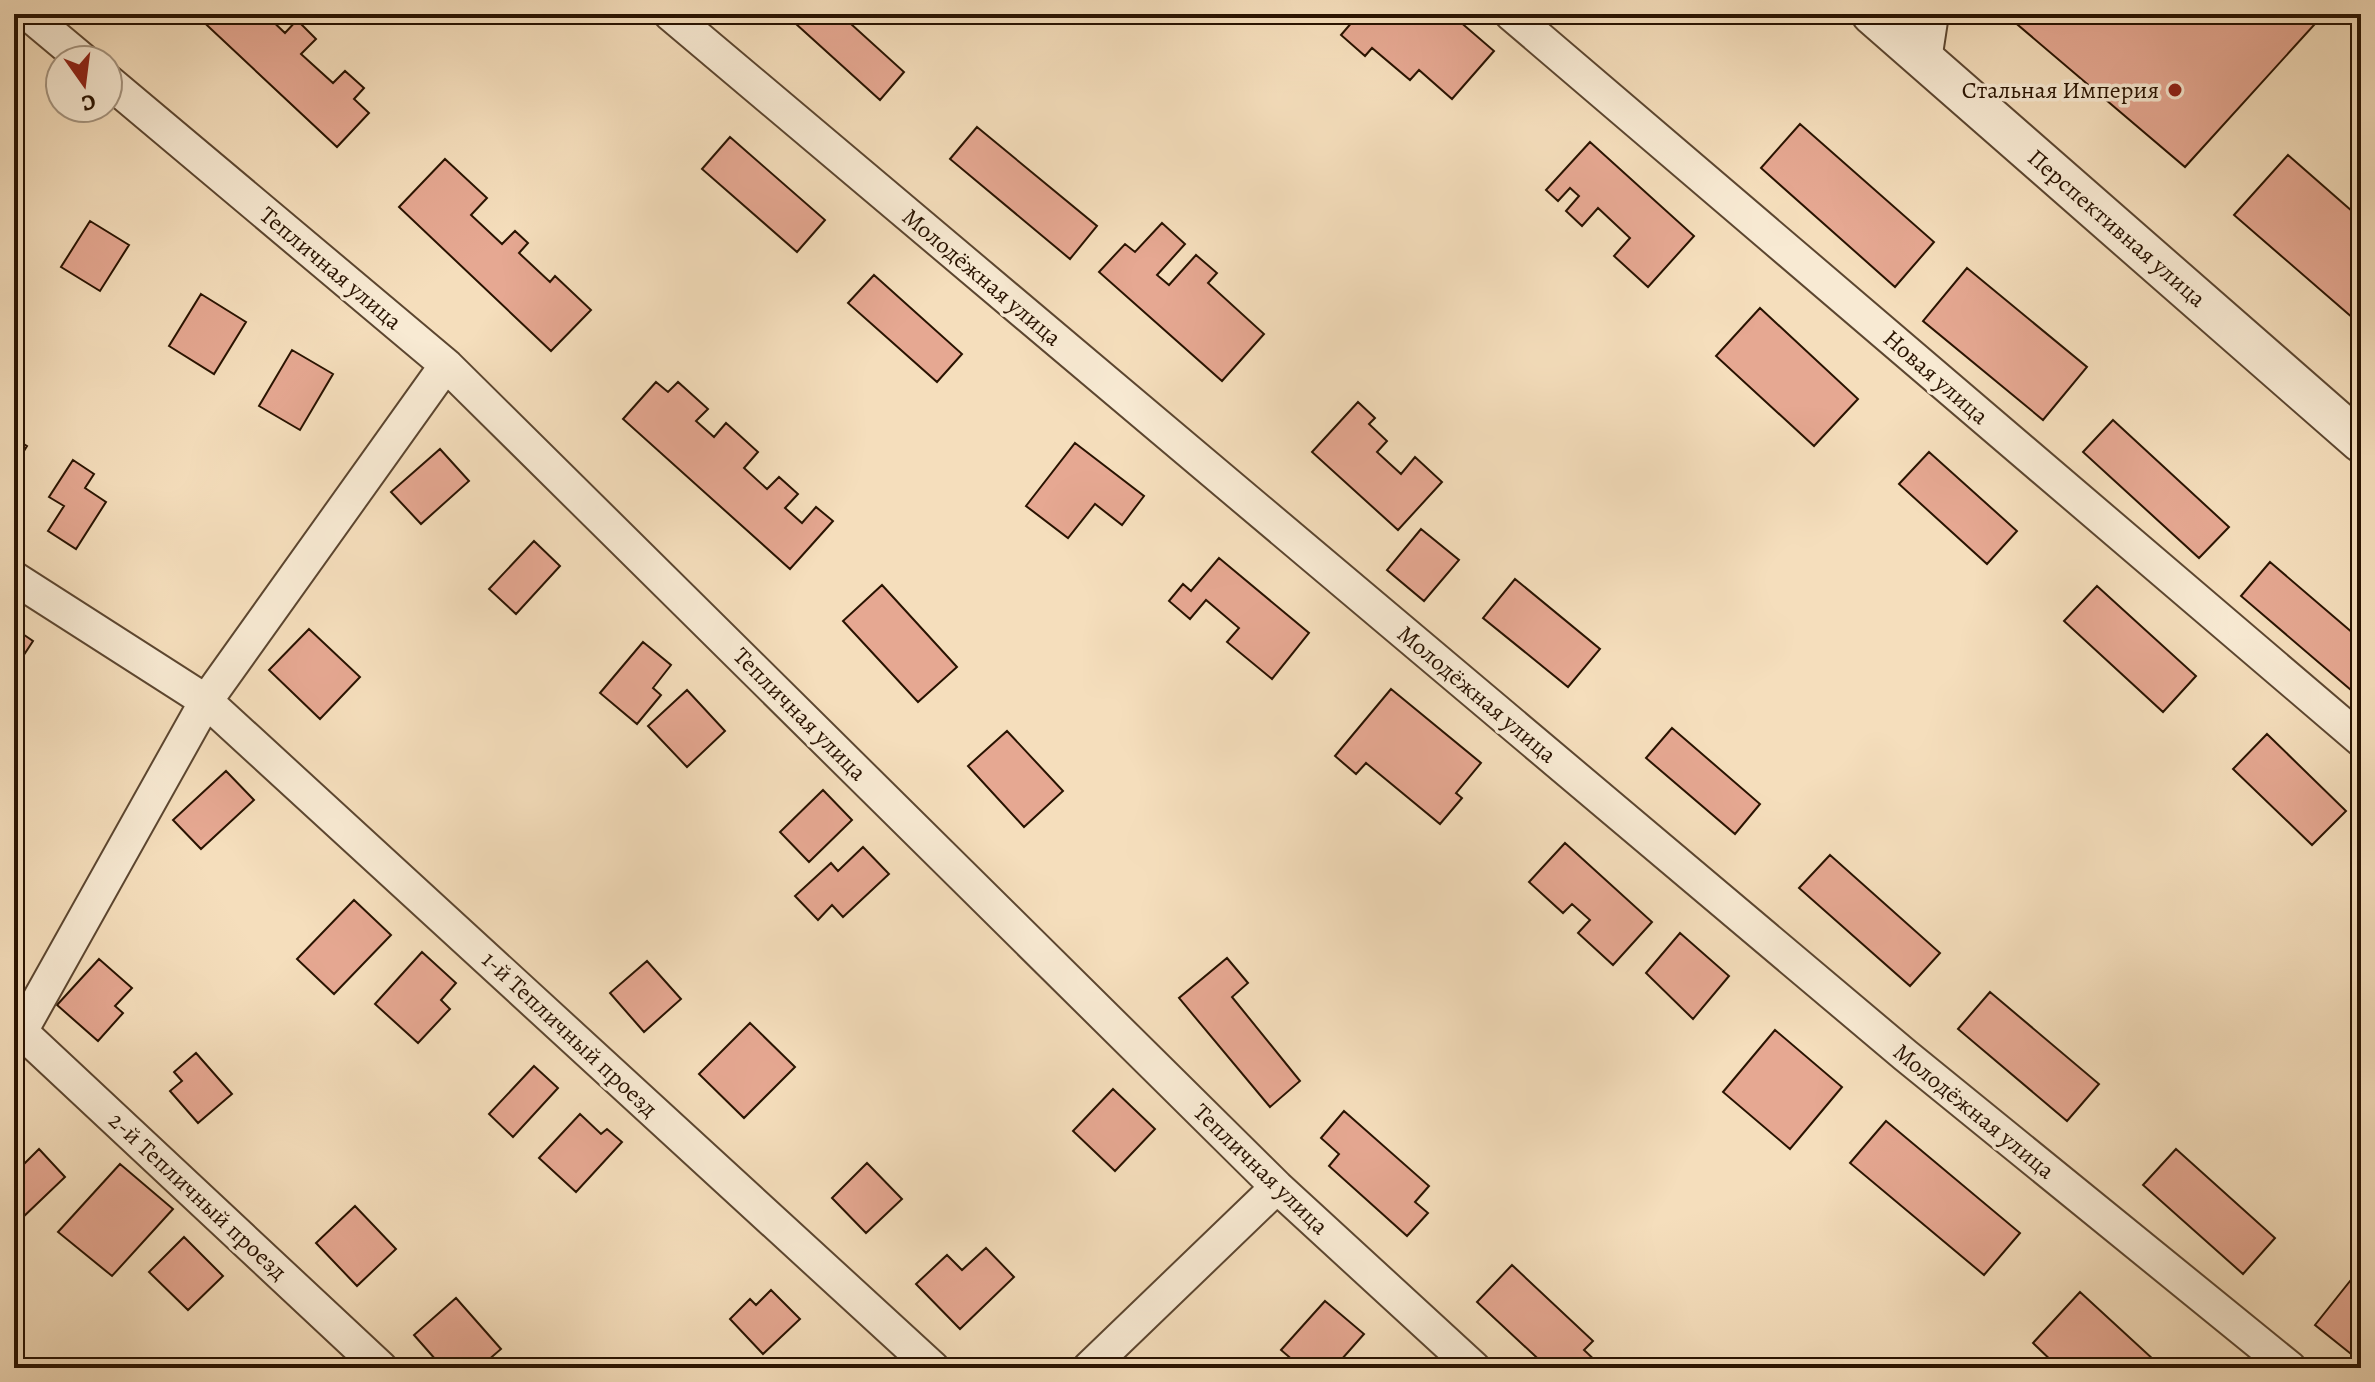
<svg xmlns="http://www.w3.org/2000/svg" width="2375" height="1382" viewBox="0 0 2375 1382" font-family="Alegreya,serif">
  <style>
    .building { fill: #e6a892; stroke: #291301; stroke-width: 2 }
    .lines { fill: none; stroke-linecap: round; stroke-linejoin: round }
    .minor-casing { stroke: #5c4630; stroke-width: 36 }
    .tertiary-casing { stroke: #5c4630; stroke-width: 44 }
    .minor { stroke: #f8ead3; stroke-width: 32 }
    .tertiary { stroke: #f8ead3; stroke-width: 40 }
    .poi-dot { fill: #8f2418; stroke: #f8ead3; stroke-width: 3 }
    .labels { text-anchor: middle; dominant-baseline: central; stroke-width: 7; stroke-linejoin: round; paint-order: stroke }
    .poi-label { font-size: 24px; fill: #291301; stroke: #f8ead3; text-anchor: end }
    .street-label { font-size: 24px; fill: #291301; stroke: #f8ead3 }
  </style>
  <rect width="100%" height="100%" fill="#f5debc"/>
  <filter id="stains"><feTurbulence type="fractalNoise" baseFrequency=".0025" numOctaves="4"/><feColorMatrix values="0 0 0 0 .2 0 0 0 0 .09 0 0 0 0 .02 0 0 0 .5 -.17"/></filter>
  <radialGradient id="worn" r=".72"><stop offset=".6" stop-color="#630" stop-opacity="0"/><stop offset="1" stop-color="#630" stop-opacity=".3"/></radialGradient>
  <path class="building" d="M195,14H265L285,33L297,20L316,39L301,54L333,83L345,71L364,88L354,99L369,113L337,147Z
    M785,14H840L904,72L880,100Z
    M1359,14H1451L1494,51L1452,99L1419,70L1410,80L1372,48L1365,56L1341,35Z
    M2005,14H2324L2185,167Z
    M1800,124L1934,242L1895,287L1761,168Z
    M977,127L1097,226L1070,259L950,159Z
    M730,137L825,220L797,252L702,169Z
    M1590,142L1694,236L1648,287L1614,256L1630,238L1598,208L1582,226L1566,211L1579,196L1570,188L1558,201L1546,190Z
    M2288,155L2361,219V325L2234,215Z
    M445,159L487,198L471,215L502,244L515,231L528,243L519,253L550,282L555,276L591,310L551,351L399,207Z
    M90,221L129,245L100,291L61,267Z
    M1162,223L1185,244L1157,275L1169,285L1196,255L1217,273L1208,283L1264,334L1222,381L1099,272L1125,244L1135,252Z
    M1967,268L2087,367L2043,420L1923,321Z
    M874,275L962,354L937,382L848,303Z
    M201,294L246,322L214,374L169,346Z
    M1760,308L1858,399L1814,446L1716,356Z
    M292,350L333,374L300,430L259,406Z
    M656,382L668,392L678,382L708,409L696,421L714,437L726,423L758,452L744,468L767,489L779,477L798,494L785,508L802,523L816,507L833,521L790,569L623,419Z
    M1358,402L1375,418L1369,424L1387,441L1377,452L1401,474L1415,457L1442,482L1398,530L1312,452Z
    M2113,420L2229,527L2199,558L2083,452Z
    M14,438L27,446L14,467Z
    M1075,443L1144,496L1122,525L1095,504L1068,538L1026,506Z
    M440,449L469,481L421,524L391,492Z
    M1929,452L2017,531L1987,564L1899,484Z
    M73,460L94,474L85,488L106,502L76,549L48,531L64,506L49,497Z
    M1421,529L1459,560L1424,601L1387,570Z
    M534,541L560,566L516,614L489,589Z
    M1219,558L1309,633L1272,679L1227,642L1239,628L1206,600L1190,619L1169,601L1183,584L1191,591Z
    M2270,562L2361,640V692L2358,696L2241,596Z
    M1515,579L1600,649L1568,687L1483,618Z
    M882,585L957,667L918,702L843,621Z
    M2097,586L2196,676L2163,712L2064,621Z
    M14,628L33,641L14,670Z
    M309,629L360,677L320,719L269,670Z
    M643,642L671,665L653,688L661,695L637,724L600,693Z
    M1391,689L1481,763L1456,793L1462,798L1440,824L1366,763L1356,774L1335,756Z
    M687,690L725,731L687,767L648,726Z
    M1672,728L1760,804L1735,834L1646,758Z
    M1007,731L1063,791L1024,827L968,766Z
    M2267,734L2346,811L2312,845L2233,769Z
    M226,771L254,800L201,849L173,820Z
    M823,790L852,820L809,862L780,832Z
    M1565,843L1652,922L1613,965L1578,933L1590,920L1572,904L1563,913L1529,882Z
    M863,847L889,874L843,917L832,905L818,920L795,896L831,863L838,871Z
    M1830,855L1940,953L1910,986L1799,888Z
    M354,900L391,935L334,994L297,959Z
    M1680,933L1729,976L1693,1019L1646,973Z
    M422,952L456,983L441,1000L450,1009L418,1043L375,1004Z
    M1227,958L1248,983L1232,997L1300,1081L1270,1107L1179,998Z
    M99,959L132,988L115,1006L123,1013L98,1041L57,1005Z
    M647,961L681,999L644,1032L610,993Z
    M1990,992L2099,1084L2067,1121L1958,1029Z
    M750,1023L795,1067L744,1118L699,1074Z
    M1775,1030L1842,1087L1790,1149L1723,1092Z
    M196,1053L232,1094L198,1123L170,1091L182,1081L174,1072Z
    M534,1066L558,1088L513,1137L489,1114Z
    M1113,1089L1155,1129L1115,1171L1073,1131Z
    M1344,1111L1429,1186L1415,1202L1428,1213L1407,1236L1329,1166L1339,1154L1321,1138Z
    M580,1114L601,1134L607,1129L622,1142L576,1192L539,1158Z
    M1886,1121L2020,1233L1984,1275L1850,1163Z
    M39,1149L65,1177L21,1219L14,1212V1174Z
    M2176,1149L2275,1238L2243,1274L2143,1185Z
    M867,1163L902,1199L866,1233L832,1198Z
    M120,1164L173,1209L112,1276L58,1232Z
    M355,1206L396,1249L357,1286L316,1243Z
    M184,1237L223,1276L188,1310L149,1272Z
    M986,1248L1014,1277L960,1329L916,1284L947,1255L962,1270Z
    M1512,1265L1593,1341L1584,1350L1600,1365L1597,1368H1548L1477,1302Z
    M2354,1276L2361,1281V1362L2315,1325Z
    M771,1290L800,1319L763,1354L730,1319L750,1299L756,1305Z
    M2080,1292L2154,1360L2147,1368H2059L2033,1343Z
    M456,1298L501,1349L479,1368H443L414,1335Z
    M1325,1301L1364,1334L1334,1368H1302L1281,1350Z"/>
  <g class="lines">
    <g class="minor-casing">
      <path id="minor" d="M28,14L83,60
        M670,14L1905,1055L2290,1368
        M1511,14L2361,740
        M1925,60L1932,14
        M108,81L446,365L1277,1187L1474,1368
        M14,578L206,701L933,1368
        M14,1025L381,1368
        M14,1044L206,701L446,365
        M1089,1368L1277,1187"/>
    </g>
    <g class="tertiary-casing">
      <path id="tertiary" d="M1872,14L2361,442"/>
    </g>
    <use href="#minor" class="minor"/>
    <use href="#tertiary" class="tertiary"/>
  </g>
  <circle class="poi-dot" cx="2175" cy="90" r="8"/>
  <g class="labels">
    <g class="poi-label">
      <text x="2159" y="90">Стальная Империя</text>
    </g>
    <g class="street-label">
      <text transform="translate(2117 228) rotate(41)">Перспективная улица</text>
      <text transform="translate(331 268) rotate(40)">Тепличная улица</text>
      <text transform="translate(982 277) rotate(40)">Молодёжная улица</text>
      <text transform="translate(1936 377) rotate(41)">Новая улица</text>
      <text transform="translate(1477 694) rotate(40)">Молодёжная улица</text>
      <text transform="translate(800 714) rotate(45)">Тепличная улица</text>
      <text transform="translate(570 1034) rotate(43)">1-й Тепличный проезд</text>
      <text transform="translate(1974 1111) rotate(39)">Молодёжная улица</text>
      <text transform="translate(1261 1169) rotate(44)">Тепличная улица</text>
      <text transform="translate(198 1196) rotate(43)">2-й Тепличный проезд</text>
    </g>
  </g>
  <rect width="2375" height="1382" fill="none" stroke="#f5debc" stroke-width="48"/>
  <rect x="16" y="16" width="2343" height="1350" fill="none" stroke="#291301" stroke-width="4"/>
  <rect x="24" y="24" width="2327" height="1334" fill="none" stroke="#291301" stroke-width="2"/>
  <g transform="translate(84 84) rotate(166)"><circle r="38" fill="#f8ead3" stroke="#a5947f" stroke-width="2"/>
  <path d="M0-6L14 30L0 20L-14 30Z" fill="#8f2418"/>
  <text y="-12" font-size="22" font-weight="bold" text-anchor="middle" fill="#291301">С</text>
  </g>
  <rect width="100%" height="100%" filter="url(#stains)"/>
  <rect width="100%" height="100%" fill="url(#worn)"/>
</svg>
